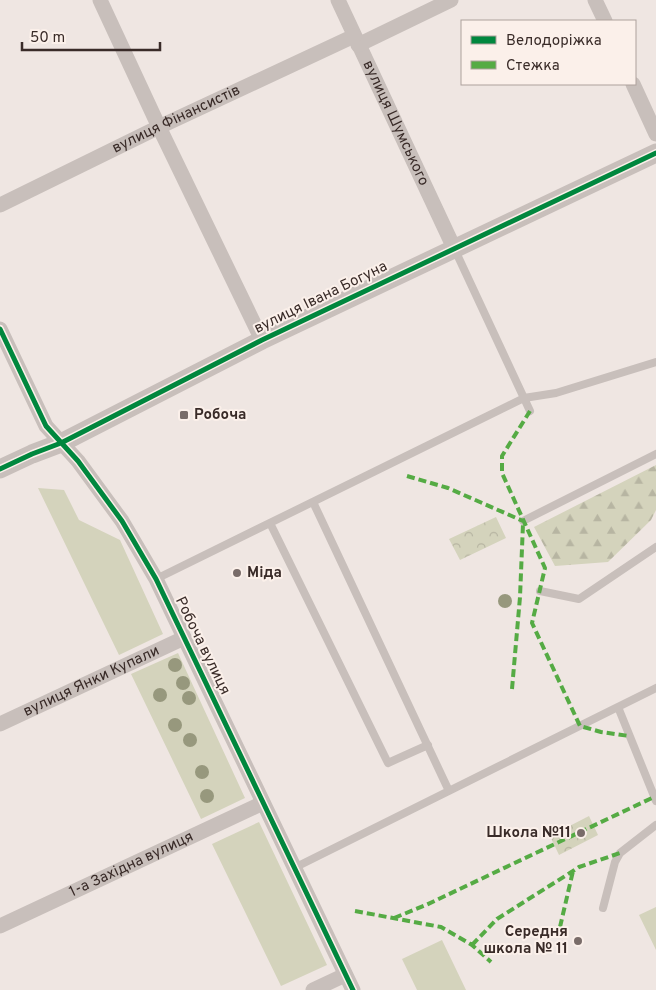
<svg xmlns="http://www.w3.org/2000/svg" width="656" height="990" viewBox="0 0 656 990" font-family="Overpass,sans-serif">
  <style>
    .green { fill: #d4d3bc }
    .forest { fill: url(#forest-firs) }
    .park { fill: url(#park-crowns) }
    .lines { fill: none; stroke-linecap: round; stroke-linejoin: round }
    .service { stroke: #c8bfbb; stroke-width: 8 }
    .minor { stroke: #c8bfbb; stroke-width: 15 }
    .tertiary { stroke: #c8bfbb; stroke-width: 19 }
    .quiet { stroke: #55ab44; stroke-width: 4; stroke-dasharray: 8 4; stroke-linecap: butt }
    .cycleway-casing { stroke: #fbf0ea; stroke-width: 8 }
    .cycleway { stroke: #00873e; stroke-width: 5 }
    .tree { fill: #97987d }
    .poi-dot { fill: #796c69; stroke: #fbf0ea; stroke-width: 2 }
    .labels { text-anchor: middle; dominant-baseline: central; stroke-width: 4; stroke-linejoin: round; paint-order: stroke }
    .street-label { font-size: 15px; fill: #392b28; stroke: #fbf0ea }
    .poi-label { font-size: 15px; font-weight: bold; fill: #392b28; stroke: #fbf0ea; text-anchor: start }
  </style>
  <defs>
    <pattern id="forest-firs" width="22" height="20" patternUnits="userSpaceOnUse" patternTransform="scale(1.25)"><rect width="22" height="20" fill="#d4d3bc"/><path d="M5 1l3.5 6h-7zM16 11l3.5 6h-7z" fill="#b7b5a2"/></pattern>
    <pattern id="park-crowns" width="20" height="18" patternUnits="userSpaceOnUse" patternTransform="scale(1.25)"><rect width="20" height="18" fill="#d4d3bc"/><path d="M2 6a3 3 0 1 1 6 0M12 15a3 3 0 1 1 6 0" fill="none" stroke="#b7b5a2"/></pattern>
  </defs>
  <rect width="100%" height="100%" fill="#efe6e2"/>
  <path class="green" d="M38,488L64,490L79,520L120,540L163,634L119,655Z
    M178,653L245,798L201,819L131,674Z
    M259,822L327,965L281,986L212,844Z
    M656,907V950L639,915Z
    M442,940L466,990H417L402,959Z"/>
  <path class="forest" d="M656,465V510L651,520L608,562L555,566L534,527Z"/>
  <path class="park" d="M496,517L506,538L460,560L449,539Z
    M589,816L598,835L559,855L550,836Z"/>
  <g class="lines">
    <path class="service" d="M455,250L530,411
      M313,502L449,791
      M523,521L656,454
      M270,523L388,763L428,745
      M156,579L524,398L556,393L656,362
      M540,591L579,599L656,547
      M618,707L656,801
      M294,868L656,688
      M603,908L615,862L620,853L656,825"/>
    <g class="minor">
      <path d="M100,0L159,127L262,340"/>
      <path id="s1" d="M338,0L454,248"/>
      <path d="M595,0L605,21"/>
      <path d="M358,45L451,0"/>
      <path d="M633,84L656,134"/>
      <path id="s2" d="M0,205L159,127L354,36"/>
      <path d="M0,329L46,426L78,461L122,521L156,579L353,990"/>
      <path id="s3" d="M0,724L184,638"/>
      <path id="s4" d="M0,926L263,803"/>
      <path d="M313,990L345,975"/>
    </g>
    <path class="tertiary" d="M0,469L32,454L61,443L262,340L656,153"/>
    <path class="quiet" d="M530,411L502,456V473L545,568L532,623L580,726L601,732L629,736
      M407,476L448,488L523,521
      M512,689L520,597L523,524
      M355,911L441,927L472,945L491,962
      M394,918L426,905L654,797
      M560,927L573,871
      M472,945L497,919L573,871L579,867L620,853"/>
    <g class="cycleway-casing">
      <path id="cycleway" d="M0,329L46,426L78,461L122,521L156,579L353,990
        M0,469L32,454L61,443L262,340L656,153"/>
    </g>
    <use href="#cycleway" class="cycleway"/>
  </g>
  <g class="tree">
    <circle cx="505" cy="601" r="7"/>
    <circle cx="175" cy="665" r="7"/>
    <circle cx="183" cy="683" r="7"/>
    <circle cx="160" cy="695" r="7"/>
    <circle cx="189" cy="698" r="7"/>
    <circle cx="175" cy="725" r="7"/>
    <circle cx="190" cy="740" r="7"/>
    <circle cx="202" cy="772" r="7"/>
    <circle cx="207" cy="796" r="7"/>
  </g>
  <g class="poi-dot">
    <rect x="179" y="410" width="10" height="10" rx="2.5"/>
    <circle cx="237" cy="573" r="5"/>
    <circle cx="581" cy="833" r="5"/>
    <circle cx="578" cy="941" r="5"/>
  </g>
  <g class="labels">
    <g class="street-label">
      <text stroke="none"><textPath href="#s2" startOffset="196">вулиця Фінансистів</textPath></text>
      <text stroke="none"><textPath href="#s1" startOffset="136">вулиця Шумського</textPath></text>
      <text transform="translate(321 298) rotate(-26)">вулиця Івана Богуна</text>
      <text transform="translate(202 646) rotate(64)">Робоча вулиця</text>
      <text stroke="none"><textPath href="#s3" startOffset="101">вулиця Янки Купали</textPath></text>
      <text stroke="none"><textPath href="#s4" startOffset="145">1-а Західна вулиця</textPath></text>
    </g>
    <g class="poi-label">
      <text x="194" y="415">Робоча</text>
      <text x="247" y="573">Міда</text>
      <text x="571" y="833" text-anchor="end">Школа №11</text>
      <text x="568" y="932" text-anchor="end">Середня<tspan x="568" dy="17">школа № 11</tspan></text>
    </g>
  </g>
  <rect x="461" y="20" width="175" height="65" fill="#fbf0ea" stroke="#ada19c"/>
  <rect x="471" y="36" width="25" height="8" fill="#00873e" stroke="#ada19c"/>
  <text x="506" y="45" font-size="15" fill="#392b28">Велодоріжка</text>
  <rect x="471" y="61" width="25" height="8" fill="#55ab44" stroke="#ada19c"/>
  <text x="506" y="70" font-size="15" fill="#392b28">Стежка</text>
  <path d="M22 42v8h138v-8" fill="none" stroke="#392b28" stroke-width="2.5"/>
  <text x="30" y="42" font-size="15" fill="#392b28" stroke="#fbf0ea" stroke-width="4" paint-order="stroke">50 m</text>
</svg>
